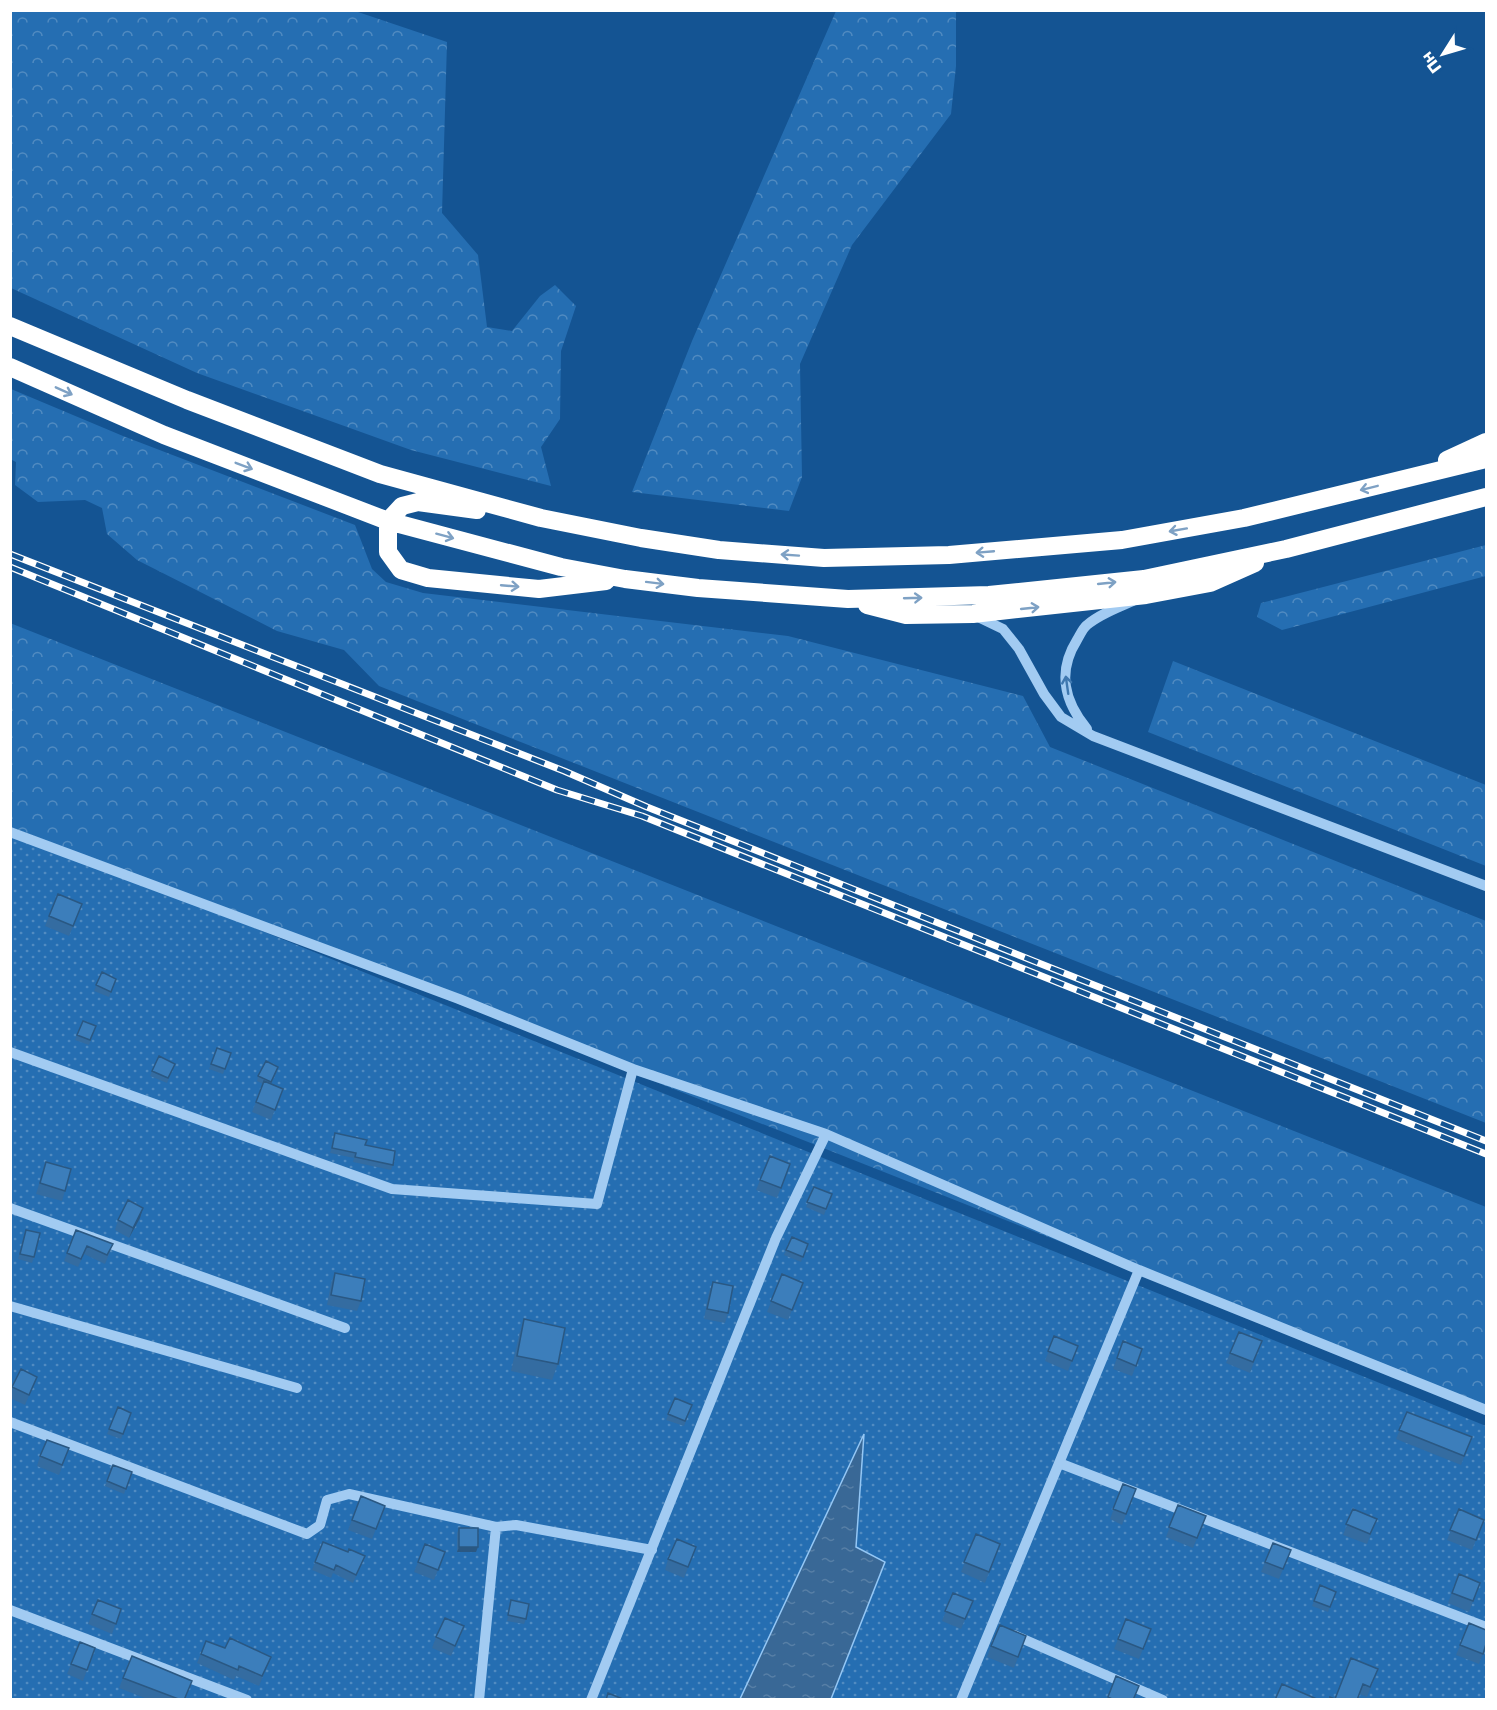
<svg xmlns="http://www.w3.org/2000/svg" width="1497" height="1710" viewBox="0 0 1497 1710" font-family="'Golos Text',sans-serif">
  <style>
    .green { fill: url(#green-dots) }
    .forest { fill: url(#forest-crowns) }
    .water { fill: url(#water-ripples); stroke: #94c7f5; stroke-width: 1.5 }
    .lines { fill: none; stroke-linecap: round; stroke-linejoin: round }
    .minor { stroke: #a2cbf2; stroke-width: 10 }
    .highway { stroke: #fff; stroke-width: 18 }
    .rail-casing { stroke: #fff; stroke-width: 7 }
    .rail { stroke: #145493; stroke-width: 4.5; stroke-dasharray: 14; stroke-linecap: butt }
    .wall { fill: #346ca1 }
    .shaded-wall { fill: #2a5883 }
    .building { fill: #3c7ebb; stroke: #2a5883; stroke-width: 1.5 }
    .oneway { stroke: #7ea1c4 }
    .oneway2 { stroke: #3f78b0 }
  </style>
  <defs>
    <pattern id="green-dots" width="8" height="8" patternUnits="userSpaceOnUse" patternTransform="scale(1.5)"><rect width="8" height="8" fill="#256eb2"/><path d="M2 2h.1M6 6h.1" fill="none" stroke="#518bc1" stroke-width="1.8" stroke-linecap="round"/></pattern>
    <pattern id="forest-crowns" width="20" height="18" patternUnits="userSpaceOnUse" patternTransform="scale(1.5)"><rect width="20" height="18" fill="#256eb2"/><path d="M2 6a3 3 0 1 1 6 0M12 15a3 3 0 1 1 6 0" fill="none" stroke="#518bc1"/></pattern>
    <pattern id="water-ripples" width="26" height="14" patternUnits="userSpaceOnUse" patternTransform="scale(1.5)"><rect width="26" height="14" fill="#396896"/><path d="M2 4q2-2 4 0t4 0M15 11q2-2 4 0t4 0" fill="none" stroke="#577fa6"/></pattern>
  </defs>
  <rect width="100%" height="100%" fill="#145493"/>
  <path class="green" d="M10,829L1486,1426V1699H11Z"/>
  <path class="forest" d="M11,10L355,11L447,42L442,213L478,255L487,327L512,331L540,296L555,285L576,306L561,351L560,419L541,447L551,486L411,450L197,373L11,288Z
    M836,11H956V66L951,114L852,245L800,364L802,477L789,511L632,492L692,341Z
    M11,389L123,436L355,525L372,569L386,582L423,593L788,636L1023,696L1050,747L1486,921V1123L379,686L344,650L277,631L137,560L107,534L102,508L85,500L38,502L15,485L16,462L10,459Z
    M1486,545V576L1282,630L1257,617L1261,603Z
    M10,623L1486,1207V1410L11,827Z
    M1173,661L1486,785V866L1148,732Z"/>
  <path class="water" d="M864,1434L856,1547L885,1562L831,1699H740Z"/>
  <g class="lines">
    <path class="minor" d="M976,616L1003,629L1019,649L1044,694L1061,717L1093,736L1486,886
      M1087,729C1064,701 1057,672 1077,640C1080,635 1083,628 1087,625C1100,614 1117,608 1133,601
      M10,832L459,999L633,1069L826,1134L1139,1270L1486,1410
      M10,1052L392,1189L597,1204L633,1069
      M10,1208L345,1328
      M10,1306L297,1388
      M10,1422L307,1534L320,1525L327,1500L349,1494L496,1527L479,1700
      M1059,1463L1486,1627
      M496,1527L516,1525L652,1550
      M10,1610L247,1700
      M1014,1635L1163,1700
      M591,1700L776,1238L826,1134
      M961,1700L1139,1270"/>
    <path class="highway" d="M10,326L187,400L380,474L541,518L641,538L719,550L824,558L949,555L1122,540L1244,518L1486,459
      M10,367L164,435L388,521L561,567L625,579L698,588L848,599L989,595L1144,579L1286,549L1486,497
      M1447,460L1486,442
      M477,510L418,502L402,506L388,521V552L401,570L428,578L539,589L606,581
      M867,605L906,615L973,614L1146,595L1210,583L1255,563"/>
    <g class="rail-casing">
      <path id="rail" d="M10,554L564,771L647,807L1486,1141
        M10,567L557,790L642,816L1486,1154"/>
    </g>
    <use href="#rail" class="rail"/>
  </g>
  <path class="wall" d="M78,915L69,936L45,926L49,916Z
    M102,972L116,979L109,997L94,991Z
    M83,1021L96,1026L89,1045L75,1040Z
    M217,1048L231,1053L223,1074L209,1069Z
    M175,1064L167,1083L150,1076L152,1071Z
    M277,1072L271,1084L283,1089L271,1120L252,1112L263,1084L257,1081L258,1076Z
    M335,1133L365,1145L393,1165L391,1170L353,1162L354,1158L330,1153Z
    M770,1156L790,1164L777,1198L756,1190Z
    M46,1162L65,1191L62,1201L36,1194Z
    M814,1187L832,1194L824,1215L806,1207Z
    M143,1208L140,1218L129,1238L115,1230L118,1220Z
    M26,1230L34,1257L32,1263L18,1259Z
    M76,1230L110,1252L105,1264L84,1254L78,1267L64,1261Z
    M792,1237L808,1244L801,1262L784,1255Z
    M335,1273L361,1301L357,1311L327,1305L331,1283Z
    M782,1274L803,1283L788,1320L767,1312Z
    M713,1282L728,1313L725,1323L704,1319L709,1292Z
    M524,1319L558,1364L552,1380L511,1371L519,1335Z
    M1239,1332L1262,1341L1250,1373L1226,1363Z
    M1054,1336L1078,1346L1068,1371L1045,1361Z
    M1123,1341L1142,1349L1132,1376L1113,1369Z
    M37,1377L25,1405L10,1398V1392L12,1387Z
    M675,1398L692,1405L684,1426L666,1420Z
    M118,1407L131,1413L121,1439L107,1434Z
    M1407,1412L1472,1437L1461,1465L1396,1439Z
    M69,1448L59,1475L37,1466L40,1456Z
    M113,1465L132,1472L124,1494L105,1486Z
    M1123,1484L1136,1489L1122,1525L1110,1519Z
    M361,1496L385,1506L372,1539L348,1530Z
    M1178,1505L1206,1516L1193,1548L1166,1537Z
    M1353,1509L1377,1519L1367,1544L1343,1535Z
    M1459,1509L1484,1520L1472,1550L1447,1540Z
    M459,1528L476,1552H457V1533Z
    M976,1534L1000,1544L985,1583L961,1572Z
    M425,1544L445,1552L434,1580L414,1572Z
    M696,1547L684,1578L665,1570L668,1559Z
    M1291,1550L1279,1579L1261,1572L1265,1562Z
    M348,1552L362,1564L353,1583L333,1573L331,1578L312,1570L315,1562Z
    M1459,1574L1480,1583L1469,1612L1448,1603Z
    M1320,1585L1336,1592L1328,1612L1312,1606Z
    M953,1593L973,1601L961,1629L942,1621Z
    M98,1600L121,1609L112,1634L88,1624Z
    M511,1600L526,1619L524,1624L507,1621Z
    M1126,1619L1151,1629L1139,1659L1114,1649Z
    M1469,1623L1486,1645L1479,1664L1456,1655Z
    M464,1626L451,1656L432,1648L436,1637Z
    M1026,1636L1014,1668L987,1657L991,1646Z
    M206,1641L225,1648L271,1657L259,1686L236,1676L234,1680L197,1663Z
    M80,1642L95,1648L83,1681L67,1674Z
    M1378,1669L1367,1697L1359,1694L1335,1699Z
    M123,1678L185,1700H150L119,1688Z"/>
  <path class="shaded-wall" d="M143,1208L140,1218L129,1238L133,1228Z
    M459,1547H478L476,1552H457Z"/>
  <path class="building" d="M58,894L82,904L73,926L49,916Z
    M102,972L116,979L111,992L96,985Z
    M83,1021L96,1026L90,1040L77,1035Z
    M217,1048L231,1053L225,1069L211,1064Z
    M159,1056L175,1064L168,1078L152,1071Z
    M266,1061L278,1067L271,1082L258,1076Z
    M264,1081L283,1089L275,1110L256,1102Z
    M335,1133L367,1140L365,1145L395,1151L393,1165L355,1157L356,1153L332,1148Z
    M770,1156L790,1164L781,1188L760,1180Z
    M46,1162L71,1169L65,1191L40,1183Z
    M814,1187L832,1194L826,1209L807,1202Z
    M128,1200L143,1208L133,1228L118,1220Z
    M26,1230L40,1233L34,1257L20,1254Z
    M76,1230L113,1244L107,1255L87,1246L81,1259L67,1253Z
    M792,1237L808,1244L803,1257L786,1250Z
    M335,1273L365,1279L361,1301L331,1295Z
    M782,1274L803,1283L792,1310L771,1301Z
    M713,1282L733,1286L728,1313L707,1309Z
    M524,1319L565,1328L558,1364L517,1356Z
    M1239,1332L1262,1341L1253,1362L1230,1353Z
    M1054,1336L1078,1346L1072,1361L1048,1351Z
    M1123,1341L1142,1349L1136,1366L1117,1358Z
    M21,1369L37,1377L29,1395L12,1387Z
    M675,1398L692,1405L685,1421L668,1414Z
    M118,1407L131,1413L123,1434L109,1429Z
    M1407,1412L1472,1437L1464,1456L1399,1430Z
    M47,1440L69,1448L62,1465L40,1456Z
    M113,1465L132,1472L126,1489L107,1481Z
    M1123,1484L1136,1489L1126,1514L1113,1509Z
    M361,1496L385,1506L376,1529L352,1520Z
    M1178,1505L1206,1516L1197,1538L1169,1527Z
    M1353,1509L1377,1519L1370,1534L1346,1524Z
    M1459,1509L1484,1520L1476,1540L1450,1530Z
    M459,1528H478V1547H459Z
    M976,1534L1000,1544L989,1572L964,1562Z
    M677,1539L696,1547L688,1567L668,1559Z
    M323,1542L348,1552L349,1549L365,1556L356,1575L336,1565L334,1570L315,1562Z
    M1273,1543L1291,1550L1283,1569L1265,1562Z
    M425,1544L445,1552L438,1570L418,1562Z
    M1459,1574L1480,1583L1473,1601L1452,1593Z
    M1320,1585L1336,1592L1330,1607L1314,1601Z
    M953,1593L973,1601L965,1619L945,1611Z
    M98,1600L121,1609L116,1624L92,1614Z
    M511,1600L529,1604L526,1619L508,1615Z
    M445,1618L464,1626L455,1646L436,1637Z
    M1126,1619L1151,1629L1143,1649L1118,1639Z
    M1469,1623L1486,1630V1644L1483,1654L1460,1645Z
    M1000,1625L1026,1636L1018,1657L991,1646Z
    M230,1638L271,1657L262,1676L239,1666L238,1670L201,1654L206,1641L225,1648Z
    M80,1642L95,1648L87,1670L71,1664Z
    M132,1656L192,1681L184,1700H181L123,1678Z
    M1351,1658L1378,1669L1370,1687L1363,1684L1357,1700H1330V1697L1335,1699Z
    M1116,1676L1139,1686L1133,1700H1114L1108,1697Z
    M1282,1684L1319,1700H1275Z
    M608,1693L625,1700H606Z"/>
  <defs><path id="oneway-shaft" d="M-6 0H5M1.5-3L5.5 0L1.5 3" fill="none" stroke-width="1.6" stroke-linecap="round" stroke-linejoin="round" transform="scale(1.5)"/></defs>
  <g class="oneway">
    <use href="#oneway-shaft" transform="translate(64 391) rotate(24)"/>
    <use href="#oneway-shaft" transform="translate(244 466) rotate(21)"/>
    <use href="#oneway-shaft" transform="translate(1369 488) rotate(166)"/>
    <use href="#oneway-shaft" transform="translate(1178 530) rotate(170)"/>
    <use href="#oneway-shaft" transform="translate(445 536) rotate(15)"/>
    <use href="#oneway-shaft" transform="translate(985 552) rotate(175)"/>
    <use href="#oneway-shaft" transform="translate(790 555) rotate(-176)"/>
    <use href="#oneway-shaft" transform="translate(655 583) rotate(7)"/>
    <use href="#oneway-shaft" transform="translate(1107 583) rotate(-6)"/>
    <use href="#oneway-shaft" transform="translate(510 586) rotate(5)"/>
    <use href="#oneway-shaft" transform="translate(913 598) rotate(-2)"/>
    <use href="#oneway-shaft" transform="translate(1030 608) rotate(-6)"/>
  </g>
  <use class="oneway2" href="#oneway-shaft" transform="translate(1067 685) rotate(-98)"/>
  <rect width="1497" height="1710" fill="none" stroke="#ffffff" stroke-width="24"/>
  <g transform="translate(1443 54) rotate(233)" stroke="#145493" stroke-width="4.5" paint-order="stroke">
  <path d="M0-4.5L10 22L0 15L-10 22Z" fill="#ffffff"/>
  <text y="-9" font-size="16" font-weight="bold" text-anchor="middle" fill="#ffffff">Пн</text>
  </g>
</svg>
